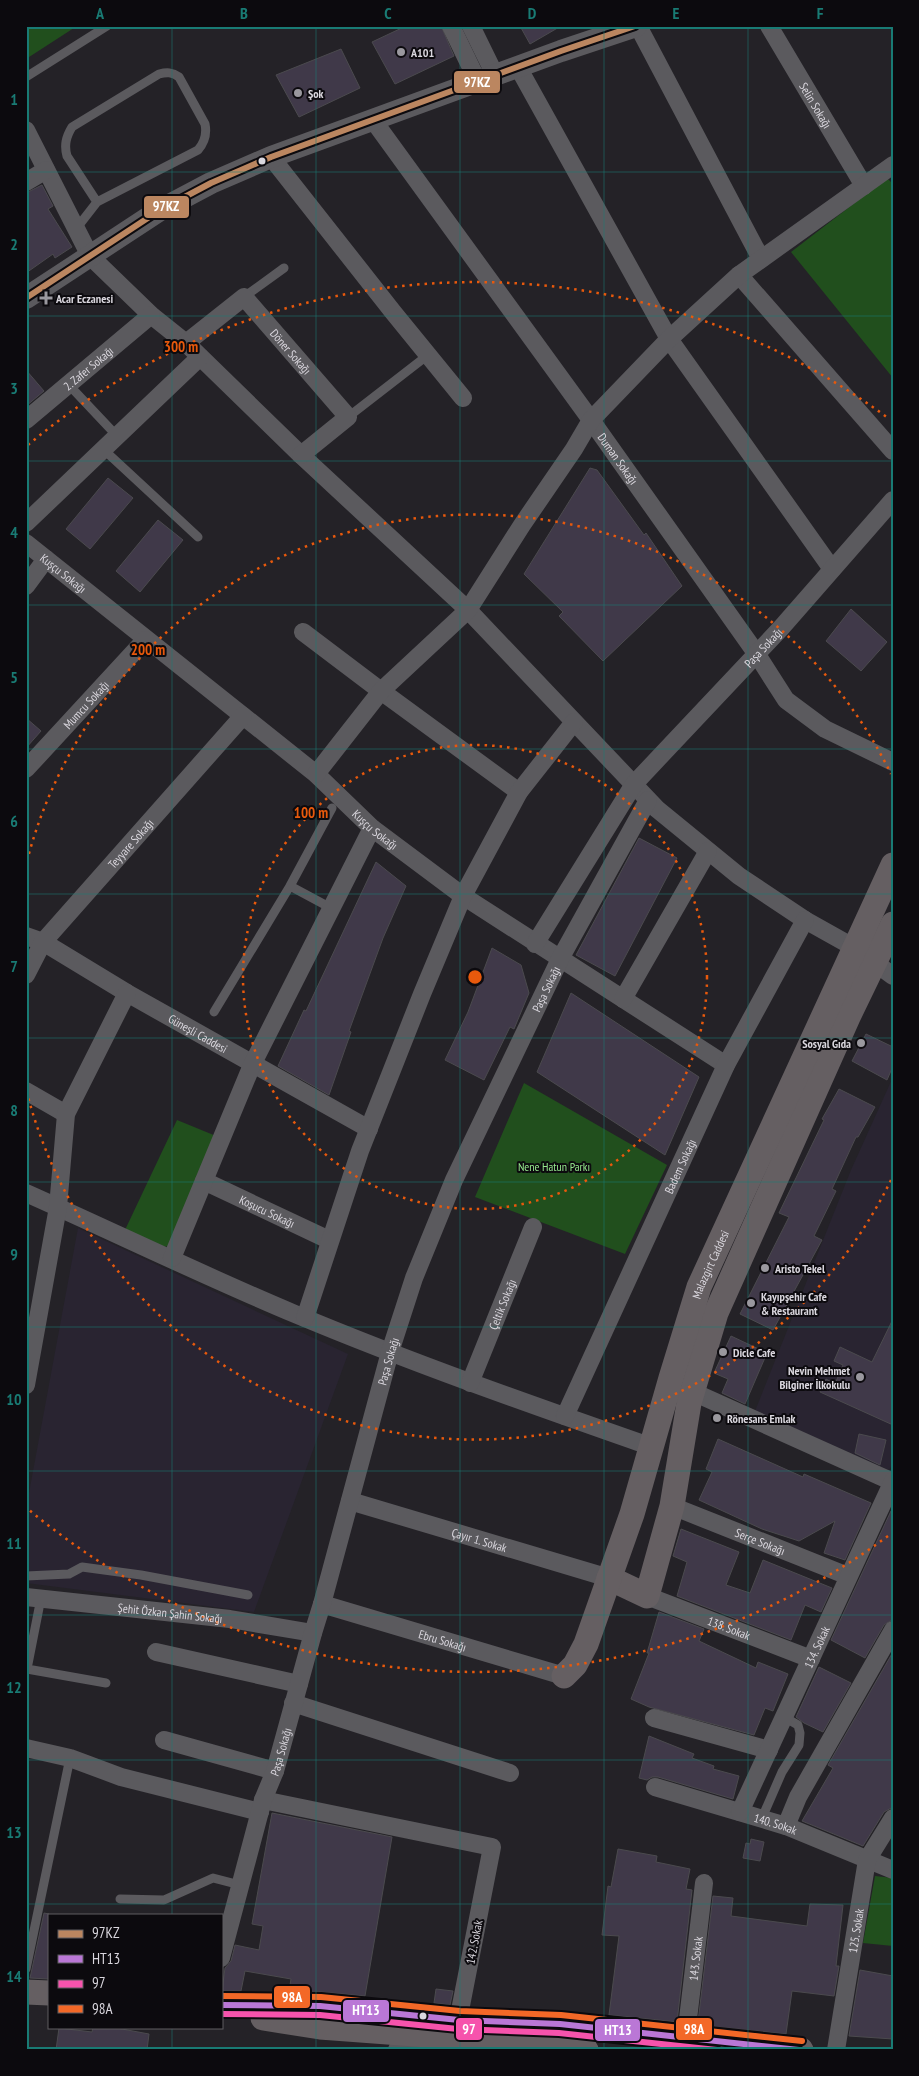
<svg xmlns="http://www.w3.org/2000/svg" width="919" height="2076" viewBox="0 0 919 2076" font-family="'PT Sans Narrow',sans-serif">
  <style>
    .built { fill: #292431 }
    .green { fill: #214f1d }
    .building { fill: #403949; stroke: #4b4a4e }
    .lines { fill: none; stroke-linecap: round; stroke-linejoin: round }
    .service { stroke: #5b5a5e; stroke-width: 9 }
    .minor { stroke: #5b5a5e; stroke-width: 18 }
    .tertiary { stroke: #5b5a5e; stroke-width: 22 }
    .secondary { stroke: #655f62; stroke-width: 25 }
    .bus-1-casing { stroke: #0c0a0e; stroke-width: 10 }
    .bus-2-casing { stroke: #0c0a0e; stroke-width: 10 }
    .bus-3-casing { stroke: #0c0a0e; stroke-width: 10 }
    .bus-4-casing { stroke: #0c0a0e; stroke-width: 10 }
    .bus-1 { stroke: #bb8660; stroke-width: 6 }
    .bus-2 { stroke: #ba77d6; stroke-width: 6 }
    .bus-3 { stroke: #f653ac; stroke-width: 6 }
    .bus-4 { stroke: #f36827; stroke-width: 6 }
    .grid { fill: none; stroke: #197b74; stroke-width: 1; stroke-opacity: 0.55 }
    .ring { fill: none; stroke: #e8590c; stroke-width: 2.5; stroke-dasharray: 2.5 5 }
    .poi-dot { fill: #9a989e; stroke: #0c0a0e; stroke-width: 2 }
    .bus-dot { fill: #dad7de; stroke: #0c0a0e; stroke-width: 2 }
    .labels { text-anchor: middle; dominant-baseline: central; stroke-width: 4; stroke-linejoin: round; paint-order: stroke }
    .poi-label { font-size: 12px; font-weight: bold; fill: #dad7de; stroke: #0c0a0e; text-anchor: start }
    .street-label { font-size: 12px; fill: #dad7de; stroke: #0c0a0e }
    .park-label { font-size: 12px; fill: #96e88e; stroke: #0c0a0e }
    .centre { fill: #e8590c; stroke: #0c0a0e; stroke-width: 2.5 }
    .ring-label { font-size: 15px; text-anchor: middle; font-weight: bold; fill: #e8590c; stroke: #0c0a0e; stroke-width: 4; stroke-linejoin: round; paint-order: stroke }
    .line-badge { stroke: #0c0a0e; stroke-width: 2 }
    .badge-label { font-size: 14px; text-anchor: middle; font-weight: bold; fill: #fff }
    .neatline { fill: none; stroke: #197b74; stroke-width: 2 }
    .grid-label { font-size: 16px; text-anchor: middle; font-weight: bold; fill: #197b74 }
  </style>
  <rect width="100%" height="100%" fill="#242227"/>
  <path class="built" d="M893,1077V1463L889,1470L755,1411L851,1170Z
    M78,1228L348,1354L254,1612L26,1583V1509Z"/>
  <path class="green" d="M26,26H77L26,59Z
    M887,178L893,184V378L791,252Z
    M524,1083L667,1165L625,1254L475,1197Z
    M177,1120L216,1136L170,1246L163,1247L125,1230Z
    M875,1876L893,1878V1946L863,1943Z"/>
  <path class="building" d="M406,26H441L454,56L395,84L372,42Z
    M520,26H561L530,44Z
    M341,49L360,88L299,117L276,75Z
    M42,185L53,206L48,209L72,247L55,258L53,254L26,273V193Z
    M26,370L44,391L26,406Z
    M590,468L597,470L644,535L646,533L682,586L603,661L559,616L563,612L524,574Z
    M108,478L133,498L90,549L66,529Z
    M158,520L183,540L140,592L116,571Z
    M851,609L887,642L861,671L826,641Z
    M26,718L41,731L26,748Z
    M639,838L677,858L615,976L576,955Z
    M376,862L406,886L383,938L349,1031L351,1032L329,1095L278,1066L304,1010L306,1011Z
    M492,948L521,965L529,993L514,1029L510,1027L484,1080L445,1060L468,1012Z
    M571,993L699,1077L665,1155L537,1072Z
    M866,1034L893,1047V1066L887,1080L852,1061Z
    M839,1089L875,1107L858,1137H856L832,1189L836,1191L814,1236L822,1240L773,1330L740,1314L789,1217L779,1213L824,1120L822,1119Z
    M893,1319V1425L820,1392L826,1379L835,1384L843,1365L834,1361L840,1347L872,1362Z
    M731,1336L767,1353L745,1404L722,1393L728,1379L714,1373Z
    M859,1434L886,1440L880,1465L855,1453Z
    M718,1439L803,1477L804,1474L871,1503L845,1560L824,1553L835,1521L799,1541L762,1529L699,1500L712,1472L706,1469Z
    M891,1511L893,1512V1619L884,1625L865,1658L831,1640Z
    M681,1529L739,1552L726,1585L750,1593L763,1560L832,1588L821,1612L805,1605L791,1640L677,1596L687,1562L673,1556Z
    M659,1612L704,1629L699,1641L756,1668L758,1662L788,1674L773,1711L765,1708L754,1735L649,1707L631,1699L649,1653H647Z
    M893,1652V1807L884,1812L863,1846L802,1821L833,1768L828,1765Z
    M819,1667L851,1683L823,1732L804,1723L796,1717Z
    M649,1736L694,1754L692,1758L714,1766L713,1769L739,1776L733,1799L658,1777H652L647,1780L639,1778Z
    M272,1813L392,1837L365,1996L321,1992L289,1991L291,1979L245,1971L241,1991H222L225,1968L231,1961L235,1945L259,1950L263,1926L252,1924Z
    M751,1839L764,1842L760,1861L743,1858L746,1843L750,1844Z
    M618,1849L657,1856L656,1862L690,1869L686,1889L692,1890L677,2022L609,2015L619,1936L602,1935L608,1886L611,1887Z
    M713,1896L733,1898L731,1916L807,1926L810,1904L843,1905L836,1966H839L834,1996L792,1991L786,2034L717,2027L698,2022Z
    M44,1913L49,1914V1979L30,1978Z
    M860,1970L893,1976V2039L849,2036Z
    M436,1989L453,1991L450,2005L434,2003Z
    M93,2027H111L149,2034L147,2050H56L59,2028L92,2032Z"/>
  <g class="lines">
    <path class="service" d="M26,77L107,26
      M76,229L97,202L198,150C205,142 207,134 205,124L179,77C172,72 167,72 159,74L72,127C66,137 64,145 67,156L97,202
      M244,297L284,268
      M68,384L117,436
      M348,417L428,355
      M103,449L198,537
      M290,886L331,908
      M214,1012L290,886L332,808
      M26,1576L69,1574L82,1567L141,1575L248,1595
      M41,1598L27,1669L106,1683
      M762,1818L782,1772L799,1745L800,1733L798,1725L784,1717
      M120,1899L164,1900L213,1878L240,1885
      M26,1969L70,1758"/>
    <g class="minor">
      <path d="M451,26L478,82"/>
      <path d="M471,26L495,75"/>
      <path d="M638,26L761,259"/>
      <path id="s1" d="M769,26L864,186"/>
      <path d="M518,67L669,339L832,569"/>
      <path id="s2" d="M373,120L591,420L756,653L786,700L825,729L893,762"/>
      <path d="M26,130L90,256L151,315L186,343L301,455L468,610L657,809L739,876L805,920L855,948L893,976"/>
      <path d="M271,157L393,312L463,398"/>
      <path d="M26,182L46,170"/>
      <path d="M739,275L893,451"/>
      <path id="s3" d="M186,343L244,297L348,417L301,455"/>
      <path id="s4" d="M26,420L151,315"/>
      <path d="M26,523L200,357"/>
      <path id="s5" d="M26,543L316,774L372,828L463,896L726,1065"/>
      <path d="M26,586L46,559"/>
      <path d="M303,632L381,691L519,792"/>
      <path id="s6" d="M26,769L145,640"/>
      <path d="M316,774L381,691L468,610L522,525L574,449L591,420L669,339L739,275L893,165"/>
      <path id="s7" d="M26,936L43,942L127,993L369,1129"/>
      <path id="s8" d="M535,944L634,784L781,628L893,500"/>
      <path id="s9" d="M26,975L43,942L243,716"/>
      <path d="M623,999L708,851"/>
      <path d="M26,1091L66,1114"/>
      <path id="s10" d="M204,1181L329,1240"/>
      <path d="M26,1193C116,1233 204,1276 295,1314C412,1363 532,1405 652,1447"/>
      <path d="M172,1258L252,1065L372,828"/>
      <path d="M305,1318L360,1151L422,994L463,896L519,792L574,722"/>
      <path id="s11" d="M470,1383L533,1227"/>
      <path d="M26,1385L58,1207L66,1114L127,993"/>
      <path d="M693,1392L893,1482"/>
      <path id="s12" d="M565,1416L726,1065L805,920"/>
      <path id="s13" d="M350,1501L609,1578"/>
      <path id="s14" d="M672,1506L848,1576"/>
      <path id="s15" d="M647,1596L811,1659"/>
      <path id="s16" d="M26,1597L230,1619L313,1633"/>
      <path id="s17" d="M322,1604L564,1676"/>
      <path d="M156,1652L299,1684"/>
      <path d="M293,1703L510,1773"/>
      <path d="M654,1718L769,1750"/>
      <path d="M164,1740L275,1771"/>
      <path d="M26,1748L70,1758L121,1777L260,1812"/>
      <path id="s18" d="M655,1787L786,1826L893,1870"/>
      <path d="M263,1800L492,1847L456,2031"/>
      <path id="s19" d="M740,1812L893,1481"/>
      <path d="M786,1826L798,1797L893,1630"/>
      <path id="s20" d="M221,1958L263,1800L275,1771L313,1633L322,1604L390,1352L414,1278L454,1180L560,959L648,800"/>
      <path id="s21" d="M686,2036L704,1883"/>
      <path id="s22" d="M836,2050L867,1860L893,1818"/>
    </g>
    <path class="tertiary" d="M26,298L160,210L211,183L271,157L561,51L636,26
      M399,2050L442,2040"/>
    <g class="secondary">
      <path d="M609,1578L647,1596L672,1506L689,1403L716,1313L849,1015L893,924"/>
      <path id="s23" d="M564,1676L575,1665L586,1644L632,1514L671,1378L699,1287L893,865"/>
      <path d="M26,1992L49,1993"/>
      <path d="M221,2005L320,2006L459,2020L560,2024L801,2050"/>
      <path d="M263,2018L320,2027L455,2037L586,2050"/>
    </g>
    <g class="bus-1-casing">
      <path id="bus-1" d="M26,298L160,210L211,183L271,157L561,51L635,26"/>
    </g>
    <g class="bus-2-casing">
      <path id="bus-2" d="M221,2005L320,2006L459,2020L560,2024L799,2050"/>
    </g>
    <g class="bus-3-casing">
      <path id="bus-3" d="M221,2014L320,2015L458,2029L559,2033L717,2050"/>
    </g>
    <g class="bus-4-casing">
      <path id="bus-4" d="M221,1996L321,1997L460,2011L561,2015L802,2041"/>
    </g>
    <use href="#bus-1" class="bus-1"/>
    <use href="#bus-2" class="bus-2"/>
    <use href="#bus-3" class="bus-3"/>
    <use href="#bus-4" class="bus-4"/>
  </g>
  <path class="grid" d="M172,26V1915M316,26V2050M460,26V2050M604,26V2050M748,26V2050M26,172H893M26,316H893M26,461H893M26,605H893M26,749H893M26,894H893M26,1038H893M26,1182H893M26,1327H893M26,1471H893M26,1615H893M26,1760H893M26,1904H893M172,2027V2050"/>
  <g class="ring">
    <circle cx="475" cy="977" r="232"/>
    <path d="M891 1180A463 463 0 0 1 27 1093M27 861A463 463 0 0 1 891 774"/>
    <path d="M888 1536A695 695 0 0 1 28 1509M28 445A695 695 0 0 1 888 418"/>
  </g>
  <g class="poi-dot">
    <circle cx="401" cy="52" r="5"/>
    <circle cx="298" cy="93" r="5"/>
    <path d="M43.5 290.5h5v5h5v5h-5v5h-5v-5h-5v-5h5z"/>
    <circle cx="861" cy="1043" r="5"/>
    <circle cx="765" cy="1268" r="5"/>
    <circle cx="751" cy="1303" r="5"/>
    <circle cx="723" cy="1352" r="5"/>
    <circle cx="860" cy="1377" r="5"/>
    <circle cx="717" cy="1418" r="5"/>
  </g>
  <g class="bus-dot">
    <circle cx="262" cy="161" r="4.5"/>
    <circle cx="423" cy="2016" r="4.5"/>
  </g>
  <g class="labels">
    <g class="poi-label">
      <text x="411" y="52">A101</text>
      <text x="308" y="93">Şok</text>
      <text x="56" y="298">Acar Eczanesi</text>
      <text x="851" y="1043" text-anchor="end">Sosyal Gıda</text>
      <text x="775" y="1268">Aristo Tekel</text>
      <text x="761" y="1296">Kayıpşehir Cafe<tspan x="761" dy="14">&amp; Restaurant</tspan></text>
      <text x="733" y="1352">Dicle Cafe</text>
      <text x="850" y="1370" text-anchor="end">Nevin Mehmet<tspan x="850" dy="14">Bilginer İlkokulu</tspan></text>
      <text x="727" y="1418">Rönesans Emlak</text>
    </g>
    <g class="street-label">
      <text stroke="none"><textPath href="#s1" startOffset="92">Selin Sokağı</textPath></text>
      <text stroke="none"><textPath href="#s3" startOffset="146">Döner Sokağı</textPath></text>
      <text stroke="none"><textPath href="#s4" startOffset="81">2. Zafer Sokağı</textPath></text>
      <text stroke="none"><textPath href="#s2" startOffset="418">Duman Sokağı</textPath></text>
      <text stroke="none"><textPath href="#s5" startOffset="48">Kuşçu Sokağı</textPath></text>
      <text stroke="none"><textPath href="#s8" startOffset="376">Paşa Sokağı</textPath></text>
      <text stroke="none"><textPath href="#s6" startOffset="88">Mumcu Sokağı</textPath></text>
      <text stroke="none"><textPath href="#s5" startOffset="452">Kuşçu Sokağı</textPath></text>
      <text stroke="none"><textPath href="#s9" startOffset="169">Teyyare Sokağı</textPath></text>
      <text stroke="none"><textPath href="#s20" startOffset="1025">Paşa Sokağı</textPath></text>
      <text stroke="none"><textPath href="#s7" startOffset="198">Güneşli Caddesi</textPath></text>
      <text stroke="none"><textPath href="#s12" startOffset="275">Badem Sokağı</textPath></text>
      <text stroke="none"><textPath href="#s10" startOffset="70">Koşucu Sokağı</textPath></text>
      <text stroke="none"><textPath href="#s23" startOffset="439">Malazgirt Caddesi</textPath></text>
      <text stroke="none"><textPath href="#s11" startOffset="85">Çeltik Sokağı</textPath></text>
      <text stroke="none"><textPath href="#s20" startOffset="620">Paşa Sokağı</textPath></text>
      <text stroke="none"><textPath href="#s13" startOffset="135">Çayır 1. Sokak</textPath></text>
      <text stroke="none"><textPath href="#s14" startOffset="95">Serçe Sokağı</textPath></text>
      <text stroke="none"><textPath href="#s16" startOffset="145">Şehit Özkan Şahin Sokağı</textPath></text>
      <text stroke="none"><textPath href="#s15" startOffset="88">138. Sokak</textPath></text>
      <text stroke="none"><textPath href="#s17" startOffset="126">Ebru Sokağı</textPath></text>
      <text stroke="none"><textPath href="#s19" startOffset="182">134. Sokak</textPath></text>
      <text stroke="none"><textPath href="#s20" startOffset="215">Paşa Sokağı</textPath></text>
      <text stroke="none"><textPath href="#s18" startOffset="126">140. Sokak</textPath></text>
      <text stroke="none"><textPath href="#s22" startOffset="121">125. Sokak</textPath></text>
      <text transform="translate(474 1942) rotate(-79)">142. Sokak</text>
      <text stroke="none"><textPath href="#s21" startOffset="78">143. Sokak</textPath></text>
    </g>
    <g class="park-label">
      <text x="554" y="1166">Nene Hatun Parkı</text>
    </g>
  </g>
  <circle cx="475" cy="977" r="8" class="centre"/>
  <g class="ring-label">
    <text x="181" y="352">300 m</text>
    <text x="148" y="655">200 m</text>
    <text x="311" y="818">100 m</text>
  </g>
  <g class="line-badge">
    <rect x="453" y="70" width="48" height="24" rx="5" fill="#bb8660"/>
    <rect x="143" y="195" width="47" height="24" rx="5" fill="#bb8660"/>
    <rect x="273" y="1985" width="38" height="24" rx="5" fill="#f36827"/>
    <rect x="342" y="1999" width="48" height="24" rx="5" fill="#ba77d6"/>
    <rect x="675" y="2017" width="38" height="24" rx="5" fill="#f36827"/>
    <rect x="455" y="2017" width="28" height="24" rx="5" fill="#f653ac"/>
    <rect x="594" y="2018" width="47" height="24" rx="5" fill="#ba77d6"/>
  </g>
  <g class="badge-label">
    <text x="477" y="87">97KZ</text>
    <text x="166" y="211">97KZ</text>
    <text x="292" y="2002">98A</text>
    <text x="366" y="2015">HT13</text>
    <text x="694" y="2034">98A</text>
    <text x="469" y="2034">97</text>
    <text x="618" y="2035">HT13</text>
  </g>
  <rect width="919" height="2076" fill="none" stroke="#0c0a0e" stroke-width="55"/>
  <rect x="48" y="1914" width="175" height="115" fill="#0c0a0e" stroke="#5e5c61"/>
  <rect x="58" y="1930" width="25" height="8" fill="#bb8660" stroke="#5e5c61"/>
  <text x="92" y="1938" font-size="15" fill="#dad7de">97KZ</text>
  <rect x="58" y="1955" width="25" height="8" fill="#ba77d6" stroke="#5e5c61"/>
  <text x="92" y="1964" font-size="15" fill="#dad7de">HT13</text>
  <rect x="58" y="1980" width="25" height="8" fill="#f653ac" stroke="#5e5c61"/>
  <text x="92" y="1988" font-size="15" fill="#dad7de">97</text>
  <rect x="58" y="2005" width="25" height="8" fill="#f36827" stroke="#5e5c61"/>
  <text x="92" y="2014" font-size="15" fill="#dad7de">98A</text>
  <rect x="28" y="28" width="864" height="2020" class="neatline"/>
  <g class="grid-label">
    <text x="100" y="19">A</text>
    <text x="244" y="19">B</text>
    <text x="388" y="19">C</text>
    <text x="532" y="19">D</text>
    <text x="676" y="19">E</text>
    <text x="820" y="19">F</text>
    <text x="14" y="105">1</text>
    <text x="14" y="250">2</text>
    <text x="14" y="394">3</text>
    <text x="14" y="538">4</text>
    <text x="14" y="683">5</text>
    <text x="14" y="827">6</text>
    <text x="14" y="972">7</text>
    <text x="14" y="1116">8</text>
    <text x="14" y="1260">9</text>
    <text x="14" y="1405">10</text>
    <text x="14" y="1549">11</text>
    <text x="14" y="1693">12</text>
    <text x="14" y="1838">13</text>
    <text x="14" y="1982">14</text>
  </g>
</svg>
